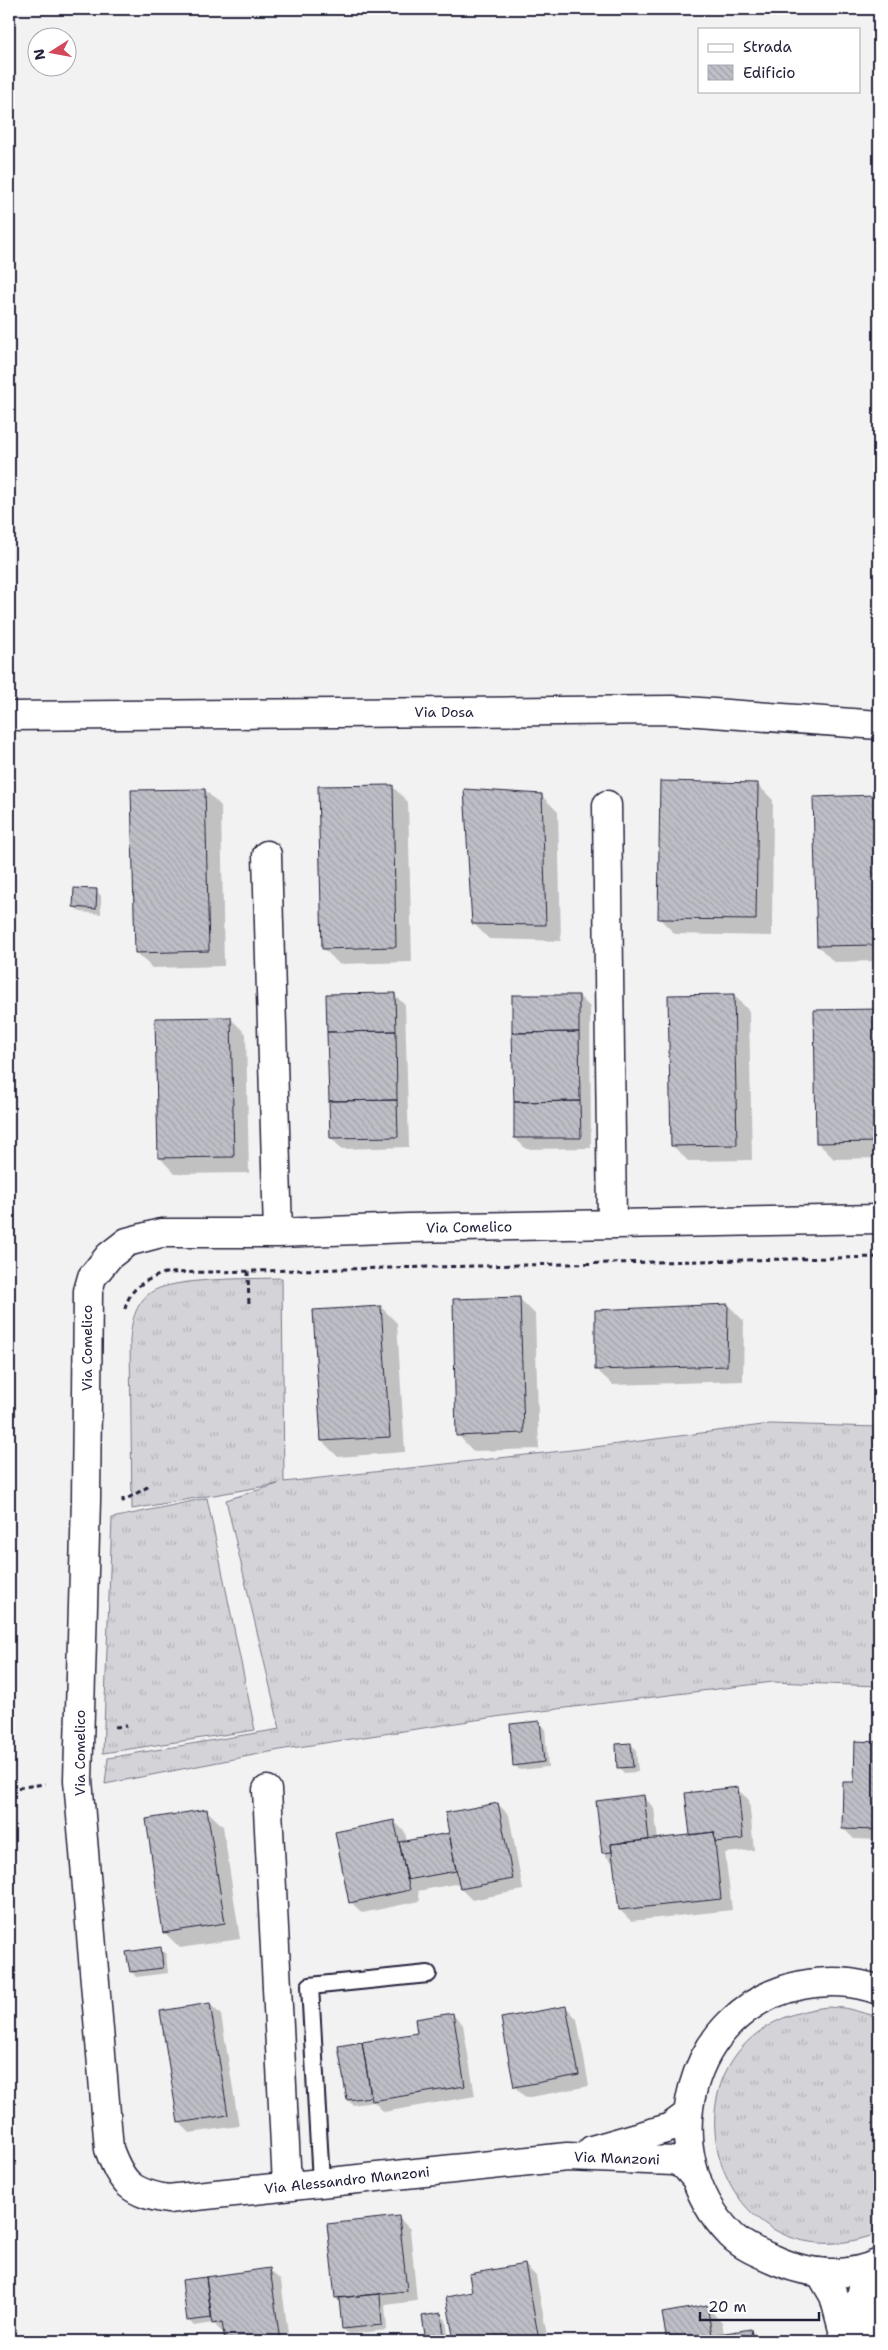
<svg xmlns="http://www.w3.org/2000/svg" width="888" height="2350" viewBox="0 0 888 2350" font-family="'Shantell Sans',sans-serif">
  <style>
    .grass { fill: url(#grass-tufts); stroke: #7a7a8a }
    .shadow { fill: #0003 }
    .building { fill: url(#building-back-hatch); stroke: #22223b }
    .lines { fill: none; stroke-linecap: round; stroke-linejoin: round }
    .lane-casing { stroke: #22223b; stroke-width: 20 }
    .street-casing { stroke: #22223b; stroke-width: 31 }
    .path { stroke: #22223b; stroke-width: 3; stroke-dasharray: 5 4; stroke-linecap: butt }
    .lane { stroke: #fff; stroke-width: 16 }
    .street { stroke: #fff; stroke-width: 28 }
    .labels { text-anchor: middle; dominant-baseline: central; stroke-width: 4; stroke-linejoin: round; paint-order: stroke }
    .street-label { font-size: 14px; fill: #22223b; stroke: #fff }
  </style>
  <defs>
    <pattern id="grass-tufts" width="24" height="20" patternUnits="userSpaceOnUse" patternTransform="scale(1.25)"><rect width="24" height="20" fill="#d3d3d8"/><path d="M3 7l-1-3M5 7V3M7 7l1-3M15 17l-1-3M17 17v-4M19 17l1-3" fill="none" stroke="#b5b5ba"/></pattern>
    <pattern id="building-back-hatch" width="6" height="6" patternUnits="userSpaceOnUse" patternTransform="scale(1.25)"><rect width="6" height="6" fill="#bebec6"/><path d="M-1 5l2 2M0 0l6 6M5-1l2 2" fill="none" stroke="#a3a3ab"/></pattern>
  </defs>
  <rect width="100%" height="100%" fill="#f2f2f3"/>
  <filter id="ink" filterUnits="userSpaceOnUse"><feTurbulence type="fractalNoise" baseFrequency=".02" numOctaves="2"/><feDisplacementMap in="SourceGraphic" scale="10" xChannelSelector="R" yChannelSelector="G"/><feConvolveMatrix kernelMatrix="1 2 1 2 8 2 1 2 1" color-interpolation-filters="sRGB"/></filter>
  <g filter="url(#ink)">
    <path class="grass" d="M282,1278L284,1482L580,1449L770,1424L879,1427V1686L773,1682L502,1716L285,1749L105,1784L108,1758L280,1729L226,1500L278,1484L132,1509L130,1341C131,1323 135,1304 150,1293C170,1277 253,1279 282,1278Z
      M207,1498L255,1730L103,1753L112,1518Z
      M827,2007L845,2008L879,2017V2233C708,2299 639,2029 827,2007Z"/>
    <path class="shadow" d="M757,784L773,800L772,936L675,934L659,918Z
      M392,786L408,802L412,962L339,964L323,948Z
      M205,790L221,806L224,966L152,968L136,952Z
      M542,796L558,812L561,941L489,939L473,923Z
      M876,797L879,800V961L834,962L818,946Z
      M96,890L101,896V914L80,912L74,907Z
      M394,994L405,1005L409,1147L342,1149L331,1138Z
      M734,995L749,1011L752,1160L688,1161L672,1145Z
      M579,996L590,1007L591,1148L526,1149L515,1138Z
      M879,1011V1158L834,1159L818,1143L816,1012Z
      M230,1018L246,1034L249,1173L175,1174L160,1158Z
      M519,1298L535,1314L539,1449L473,1451L458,1435Z
      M728,1305L744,1321L743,1381L613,1385L597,1370Z
      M381,1307L397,1323L405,1452L338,1457L322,1441Z
      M540,1723L545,1728L548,1767L520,1770L514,1765Z
      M856,1743H879V1840L854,1839L843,1828L855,1784Z
      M630,1744L636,1749L638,1772L624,1773L619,1767Z
      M737,1789L749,1800L754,1850L725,1853L732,1910L631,1921L620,1910L614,1864L603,1853L643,1796L654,1808L658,1840L691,1836Z
      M498,1804L509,1815L523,1890L472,1900L461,1889L460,1883L418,1891L420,1901L362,1913L351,1902L394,1821L405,1832L407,1842L450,1834Z
      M207,1811L223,1826L240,1939L180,1948L164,1932Z
      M160,1949L166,1954L168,1973L136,1977L131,1971Z
      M210,2004L221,2015L239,2126L190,2133L179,2122Z
      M566,2007L577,2019L589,2086L526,2098L515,2087Z
      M452,2014L463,2025L475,2096L384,2112L374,2102L353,2105L348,2100L339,2047L419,2034Z
      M399,2218L410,2229L417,2301L385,2305L387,2330L349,2334L343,2329L340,2302L336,2298Z
      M525,2265L536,2276L548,2341H456L447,2298L474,2293Z
      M270,2270L281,2281L289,2341H226L225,2335L213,2323L194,2326L188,2320Z
      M707,2307L722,2323L724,2334L750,2330L762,2341H668L663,2314Z
      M441,2315L446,2320L449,2341H427L424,2317Z"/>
    <path class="building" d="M660,781L758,783L756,920L658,919Z
      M393,785L396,947L322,949L318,786Z
      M205,789L209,951L135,953L131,790Z
      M464,789L542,794L546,925L472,924Z
      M876,795L879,945L817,946L813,797Z
      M74,888L97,889L96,909L73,907Z
      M395,993L396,1031L327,1032L326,994Z
      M734,994L737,1145L671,1146L668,995Z
      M512,995H579V1032L512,1033Z
      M879,1009V1142L816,1143L814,1010Z
      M231,1017L234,1157L158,1158L155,1018Z
      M396,1031L397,1100L329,1101L327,1032Z
      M579,1032L580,1101L514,1102L512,1033Z
      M397,1100L398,1137L330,1138L329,1101Z
      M580,1101L581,1138H514V1102Z
      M520,1297L524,1433L456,1436L453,1299Z
      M728,1304L727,1366L595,1370V1310Z
      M381,1306L390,1437L321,1441L313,1310Z
      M540,1721L544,1762L513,1766L510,1724Z
      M855,1741L879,1742V1830L842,1829L843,1782H854Z
      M631,1743L633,1767L617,1768L616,1744Z
      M738,1787L743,1839L715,1842L714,1832L690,1835L685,1793Z
      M644,1795L649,1840L611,1844L612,1852L602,1853L596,1801Z
      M498,1803L513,1879L460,1889L445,1813Z
      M207,1809L225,1923L163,1933L146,1819Z
      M394,1820L410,1890L349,1903L335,1832Z
      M714,1832L721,1899L619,1910L611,1844Z
      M449,1833L456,1871L407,1880L399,1842Z
      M161,1947L163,1968L130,1972L126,1952Z
      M210,2003L228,2115L178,2123L160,2011Z
      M566,2006L579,2075L514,2087L501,2018Z
      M453,2013L465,2086L372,2101L362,2042L417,2033L415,2019Z
      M362,2042L371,2097L347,2100L338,2046Z
      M399,2216L407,2291L335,2298L327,2224Z
      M525,2264L539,2340L454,2341L446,2297L472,2292L469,2274Z
      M270,2268L280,2341H225L222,2322L212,2324L206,2277Z
      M206,2277L212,2318L187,2321L182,2280Z
      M380,2294L382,2325L342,2329L339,2298Z
      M707,2305L712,2335L751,2329L753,2341H667L662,2313Z
      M441,2313L445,2341H426L422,2316Z"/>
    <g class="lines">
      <g class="lane-casing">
        <path id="lane" d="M321,2182L310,1986L428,1974"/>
      </g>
      <g class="street-casing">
        <path id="street" d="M9,716L672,710L879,725
          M607,805L612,1224
          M267,855L278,1233
          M267,1790L287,2185
          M879,1990C853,1981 830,1980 802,1985C686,2008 651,2153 731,2235C744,2248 764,2255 780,2262C811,2275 848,2278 879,2263
          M592,2150L669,2128L688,2114
          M697,2180L685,2166L674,2161L567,2157L168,2199C131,2193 122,2184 109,2149L78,1780L86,1500L88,1291L92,1277L109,1256L127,1242L161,1233H278L409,1228L879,1219
          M820,2272L834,2296L846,2341
          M861,2341C860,2314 856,2287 875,2265"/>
      </g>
      <path class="path" d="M248,1271L249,1307
        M125,1309C130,1287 145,1280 165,1273L879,1257
        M123,1498V1501L151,1485
        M115,1727L127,1726
        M9,1789L45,1784"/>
      <use href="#lane" class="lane"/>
      <use href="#street" class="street"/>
    </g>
  </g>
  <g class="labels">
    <g class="street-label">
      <text x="444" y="712">Via Dosa</text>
      <text transform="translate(469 1227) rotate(-1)">Via Comelico</text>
      <text transform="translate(87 1348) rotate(-90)">Via Comelico</text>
      <text transform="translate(80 1753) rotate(-90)">Via Comelico</text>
      <text transform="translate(617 2158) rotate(2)">Via Manzoni</text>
      <text transform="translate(347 2180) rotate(-6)">Via Alessandro Manzoni</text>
    </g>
  </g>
  <rect width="888" height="2350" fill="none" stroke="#fff" stroke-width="30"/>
  <rect x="15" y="15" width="858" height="2320" fill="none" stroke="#22223b" stroke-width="2" filter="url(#ink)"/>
  <rect x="698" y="28" width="162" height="65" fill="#ffffff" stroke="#a7a7b1"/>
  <rect x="708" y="44" width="25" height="8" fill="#ffffff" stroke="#a7a7b1"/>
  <text x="743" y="52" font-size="15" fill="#22223b">Strada</text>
  <rect x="708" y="65" width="25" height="15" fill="url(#building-back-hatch)" stroke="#a7a7b1"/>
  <text x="743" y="78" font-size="15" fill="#22223b">Edificio</text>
  <g transform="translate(52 52) rotate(259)"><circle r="24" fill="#ffffff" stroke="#a7a7b1"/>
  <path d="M0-4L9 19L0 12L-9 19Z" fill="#d1495b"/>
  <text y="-8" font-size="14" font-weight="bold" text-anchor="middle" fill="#22223b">N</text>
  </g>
  <path d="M700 2312v8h119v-8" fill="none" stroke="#22223b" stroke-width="2.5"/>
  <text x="708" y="2312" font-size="15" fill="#22223b" stroke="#ffffff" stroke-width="4" paint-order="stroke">20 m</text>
</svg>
